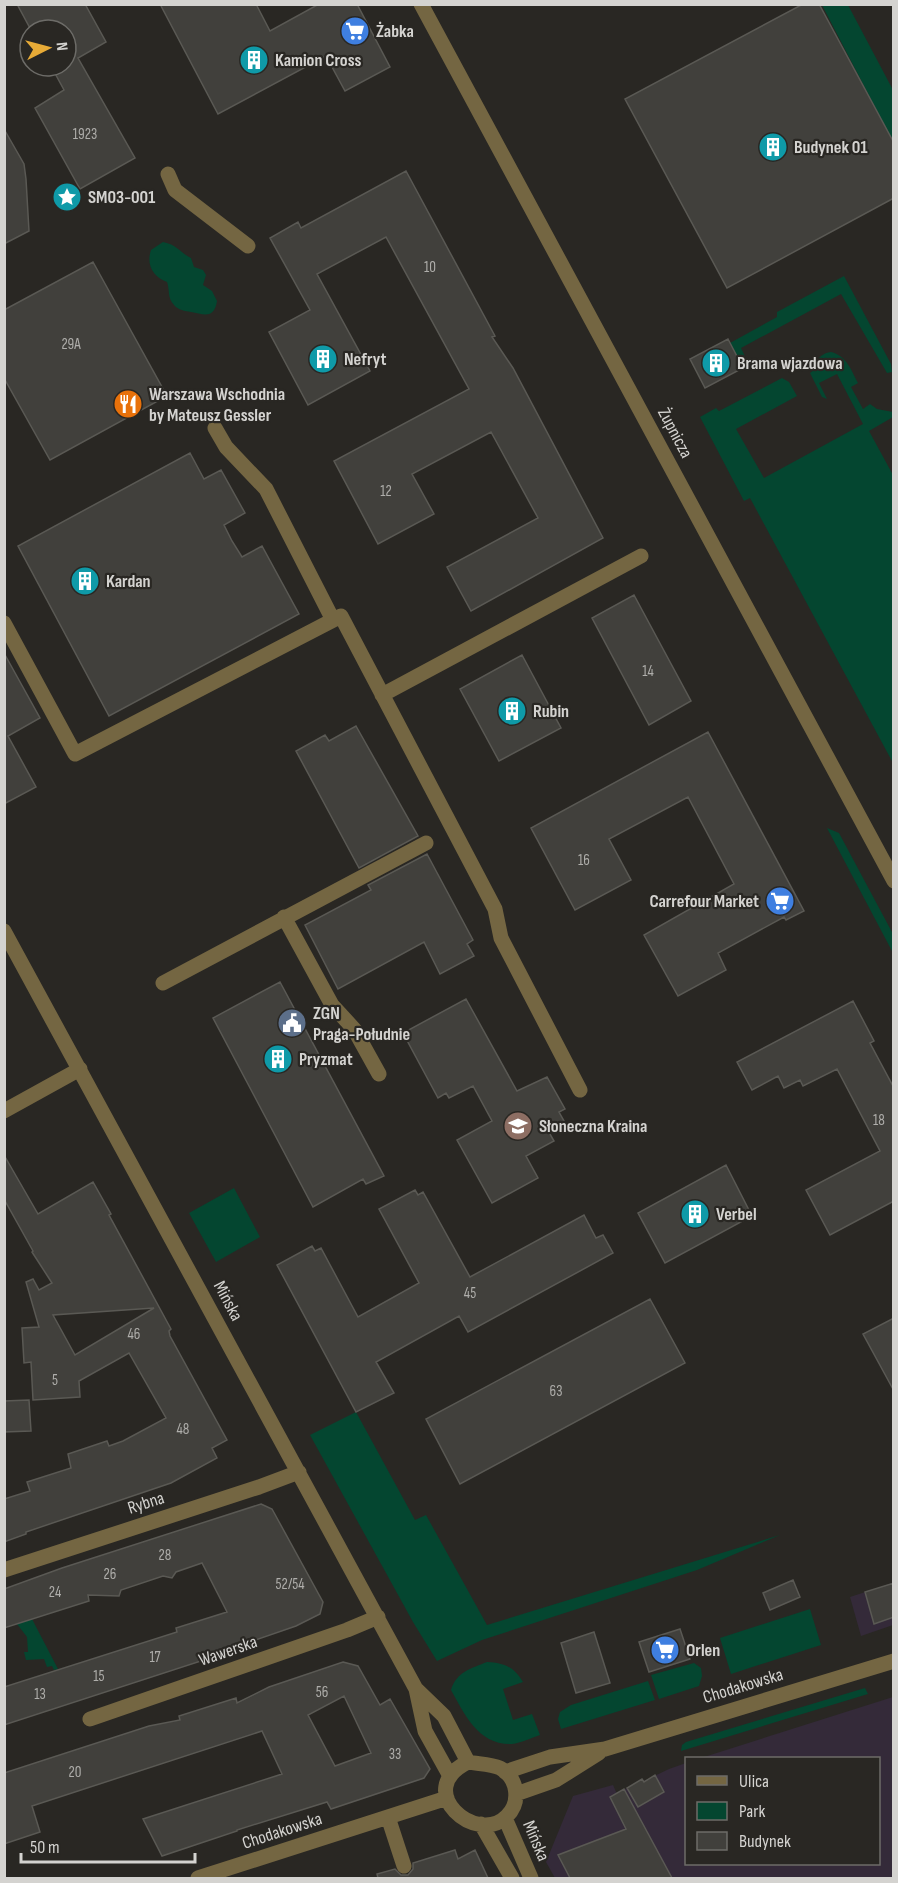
<svg xmlns="http://www.w3.org/2000/svg" width="898" height="1883" viewBox="0 0 898 1883" font-family="'Sofia Sans Condensed',sans-serif">
  <style>
    .industrial { fill: #342a39 }
    .green { fill: #044630 }
    .building { fill: #41403c; stroke: #5a5954; stroke-width: 1.5; fill-rule: evenodd }
    .lines { fill: none; stroke-linecap: round; stroke-linejoin: round }
    .minor { stroke: #746642; stroke-width: 15 }
    .labels { text-anchor: middle; dominant-baseline: central; stroke-width: 4.5; stroke-linejoin: round; paint-order: stroke }
    .number-label { font-size: 15px; fill: #afaeab }
    .poi-label { font-size: 18px; font-weight: bold; fill: #d4d3d0; stroke: #292723; text-anchor: start }
    .street-label { font-size: 18px; fill: #d4d3d0; stroke: #292723 }
  </style>
  <rect width="100%" height="100%" fill="#292723"/>
  <path class="industrial" d="M893,1583V1625L861,1636L850,1597Z
    M893,1697V1878H555L546,1862L573,1796L613,1785L617,1794L642,1779L644,1781L669,1769L686,1763V1864H878V1758H701Z"/>
  <path class="green" d="M822,5H848L893,90V142Z
    M163,242C178,245 180,253 191,258L194,267L203,270L206,275L203,285L212,291L217,301C214,320 203,314 191,312C185,311 178,310 174,305C167,298 170,290 167,282C153,277 146,265 151,250Z
    M844,276L891,364L892,372L887,373L841,294L741,348L748,363L743,368L730,343L777,317V312Z
    M831,352C847,356 851,370 858,383L851,387L863,409L870,404L877,409L893,412V417L869,431L893,475V763L750,498L744,501L700,417L716,408L719,411L782,378L789,382L797,396L736,429L764,478L863,424L837,374L819,383L827,399L822,397L810,373L814,370V364C819,357 823,353 831,352Z
    M827,828L839,833L893,934V953Z
    M234,1188L260,1237L216,1262L189,1213Z
    M356,1412L415,1520L426,1515L487,1625L780,1535L697,1570L482,1640L437,1661L413,1622L310,1435Z
    M810,1609L821,1645L731,1674L720,1638Z
    M32,1619L58,1669L54,1670L52,1666L47,1667L44,1659L26,1660L24,1652H28L27,1637L17,1624Z
    M487,1662C505,1663 514,1667 523,1682L503,1689L513,1720L532,1714L540,1735C531,1738 521,1743 512,1744C478,1745 465,1715 451,1690C456,1672 472,1668 487,1662Z
    M694,1663L701,1668L702,1676L699,1686L659,1699L651,1675Z
    M648,1681L655,1700L561,1729L558,1719L560,1712L571,1705Z
    M865,1688L868,1694L681,1751L682,1745L686,1742Z"/>
  <path class="building" d="M17,4H85L106,42L78,58L135,158L80,189L35,108L64,90L51,66H66V30H31Z
    M160,4H256L270,31L319,4H357L390,67L345,91L326,56L218,114Z
    M803,4H819L894,143V198L727,288L625,99Z
    M4,129L24,164L26,179L29,231L4,244Z
    M406,171L495,336L492,337L513,368L603,538L471,611L447,567L538,518L491,432L412,474L434,514L378,544L334,461L469,389L386,237L317,274L370,371L308,405L269,332L310,310L270,238L298,222L301,228Z
    M93,262L167,396L50,460L4,378V310Z
    M728,339L743,368L705,388L690,359Z
    M190,453L204,479L221,470L245,513L224,525L232,541L242,557L262,546L299,614L109,716L18,546Z
    M634,595L691,701L649,725L592,618Z
    M4,653L40,718L8,736L36,787L4,804Z
    M522,655L561,728L499,761L460,689Z
    M356,726L418,836L359,868L296,751L325,735L329,741Z
    M708,732L804,911L786,920L784,917L718,953L726,970L678,996L644,935L734,884L688,797L609,839L631,880L575,910L531,828Z
    M427,854L473,940L467,944L474,956L440,974L424,942L338,989L305,925L371,890L368,885Z
    M280,982L384,1176L366,1184L363,1179L313,1207L213,1018Z
    M466,999L517,1091L547,1077L565,1109L559,1112L564,1121L547,1129L554,1141L526,1156L538,1178L492,1203L457,1140L492,1121L473,1086L449,1098L446,1093L438,1098L403,1033Z
    M853,1001L874,1041L870,1043L894,1088V1201L830,1235L806,1190L880,1151L837,1069L803,1086L800,1080L784,1088L778,1076L752,1090L737,1062Z
    M4,1155L38,1214L93,1182L111,1214L109,1215L171,1329L169,1331L170,1336L227,1440L212,1448L217,1458L171,1483L26,1532V1534L4,1542V1499L30,1491L27,1482L71,1468L68,1454L107,1441L109,1446L123,1441L166,1418L129,1353L79,1381L80,1397L33,1400L31,1362L24,1363L22,1328L39,1327L26,1282L33,1279L39,1290L52,1283L32,1252L33,1251L4,1199ZM154,1308L75,1355L53,1315Z
    M726,1165L752,1216L665,1263L638,1213Z
    M415,1190L418,1195L423,1192L470,1277L584,1215L596,1238L603,1235L613,1253L468,1332L459,1316L376,1362L394,1393L356,1412L277,1265L312,1246L315,1251L321,1248L358,1317L419,1283L379,1209Z
    M650,1299L685,1363L460,1484L426,1419Z
    M894,1318V1391L863,1334Z
    M29,1400L31,1431L4,1432V1401Z
    M261,1504L272,1509L323,1602L320,1614L296,1626L244,1644V1647L4,1725V1687L177,1632L176,1628L227,1612L202,1563L176,1572L172,1578L163,1576L121,1590L119,1596L88,1595L89,1601L4,1628V1589L62,1568Z
    M793,1580L800,1597L770,1610L763,1593Z
    M894,1583V1617L874,1624L865,1592Z
    M680,1629L690,1659L649,1672L639,1642Z
    M594,1632L610,1683L576,1693L561,1643Z
    M343,1662L358,1666L380,1705L390,1699L430,1769L424,1778L331,1809L327,1802L237,1830V1831L162,1856L143,1819L282,1774L262,1731L32,1806L40,1832L4,1844V1773L149,1726L180,1720L179,1716L236,1698L237,1703L269,1687ZM344,1696L371,1753L335,1766L308,1715Z
    M655,1775L664,1792L638,1807L627,1788L642,1779L644,1782Z
    M624,1789L672,1878H570L558,1855L626,1829L610,1797Z
    M455,1850L458,1859L475,1850L488,1878H378L377,1874L395,1869L401,1875H408L413,1869V1863Z"/>
  <g class="lines">
    <path class="minor" d="M421,4L894,881
      M168,174L175,190L248,246
      M215,428L226,447L266,489L333,620
      M4,623L75,754L341,616L495,909L501,938L580,1090
      M382,695L641,556
      M284,917L332,1005L354,1029L379,1074
      M4,931L416,1689L425,1731L450,1776
      M163,983L426,843
      M4,1111L80,1069
      M4,1570L259,1487L299,1472
      M416,1689L444,1716L468,1762
      M90,1719L347,1630L378,1617
      M468,1762C478,1764 491,1764 500,1768C518,1778 521,1802 507,1816C477,1847 411,1790 468,1762Z
      M505,1772L550,1757L605,1749L894,1661
      M516,1794L556,1780L599,1753
      M388,1817L404,1866
      M505,1818L531,1878
      M481,1824L512,1878
      M198,1878L447,1798"/>
  </g>
  <defs>
    <g id="supermarket-disc" transform="scale(1.5)"><circle r="9.5" fill="#3f7fe0" stroke="#292723"/><path d="M-6-5.5h2.5l.6 2H6L4.5 2H-2.5L-4.4-4H-6ZM-1.5 3.2a1.3 1.3 0 1 0 .1 0ZM3 3.2a1.3 1.3 0 1 0 .1 0Z" fill="#fff"/></g>
    <g id="building-disc" transform="scale(1.5)"><circle r="9.5" fill="#0f9aa8" stroke="#292723"/><path d="M-4-6H4V6H1V3H-1V6H-4ZM-2.5-4.3h1.7v1.8h-1.7ZM.8-4.3h1.7v1.8H.8ZM-2.5-1h1.7V.8h-1.7ZM.8-1h1.7V.8H.8Z" fill="#fff"/></g>
    <g id="sight-disc" transform="scale(1.5)"><circle r="9.5" fill="#0f9aa8" stroke="#292723"/><path d="M0-6L1.8-2.2L6-1.7L2.9 1.2L3.7 5.4L0 3.3L-3.7 5.4L-2.9 1.2L-6-1.7L-1.8-2.2Z" fill="#fff"/></g>
    <g id="restaurant-disc" transform="scale(1.5)"><circle r="9.5" fill="#e8710a" stroke="#292723"/><path d="M-5-6h1v4h1v-4h1v4h1v-4h1v5L-1.5 .5V6h-2V.5L-5-1ZM5-6V6H3V1.5H1.5Q1.5-4 5-6Z" fill="#fff"/></g>
    <g id="civic-disc" transform="scale(1.5)"><circle r="9.5" fill="#5c6f8a" stroke="#292723"/><path d="M-.6-6.5H3V-4.5H.6V-3L4-1V1h2V6H-6V1h2V-1L-.6-3ZM-1.2 2.5V6h2.4V2.5Z" fill="#fff"/></g>
    <g id="school-disc" transform="scale(1.5)"><circle r="9.5" fill="#8d6e63" stroke="#292723"/><path d="M0-5L7-2L0 1L-7-2ZM-4 1L0 2.5L4 1V4Q0 6-4 4Z" fill="#fff"/></g>
  </defs>
  <g fill-rule="evenodd">
    <use href="#supermarket-disc" x="355" y="31"/>
    <use href="#building-disc" x="254" y="60"/>
    <use href="#building-disc" x="773" y="147"/>
    <use href="#sight-disc" x="67" y="197"/>
    <use href="#building-disc" x="323" y="359"/>
    <use href="#building-disc" x="716" y="363"/>
    <use href="#restaurant-disc" x="128" y="404"/>
    <use href="#building-disc" x="85" y="581"/>
    <use href="#building-disc" x="512" y="711"/>
    <use href="#supermarket-disc" x="780" y="901"/>
    <use href="#civic-disc" x="292" y="1023"/>
    <use href="#building-disc" x="278" y="1059"/>
    <use href="#school-disc" x="518" y="1126"/>
    <use href="#building-disc" x="695" y="1214"/>
    <use href="#supermarket-disc" x="665" y="1650"/>
  </g>
  <g class="labels">
    <g class="number-label">
      <text x="85" y="134">1923</text>
      <text x="430" y="267">10</text>
      <text x="71" y="344">29A</text>
      <text x="386" y="491">12</text>
      <text x="648" y="671">14</text>
      <text x="584" y="860">16</text>
      <text x="879" y="1120">18</text>
      <text x="470" y="1293">45</text>
      <text x="134" y="1334">46</text>
      <text x="55" y="1380">5</text>
      <text x="556" y="1391">63</text>
      <text x="183" y="1429">48</text>
      <text x="165" y="1555">28</text>
      <text x="110" y="1574">26</text>
      <text x="290" y="1584">52/54</text>
      <text x="55" y="1592">24</text>
      <text x="155" y="1657">17</text>
      <text x="99" y="1676">15</text>
      <text x="322" y="1692">56</text>
      <text x="40" y="1694">13</text>
      <text x="395" y="1754">33</text>
      <text x="75" y="1772">20</text>
    </g>
    <g class="poi-label">
      <text x="376" y="31">Żabka</text>
      <text x="275" y="60">Kamion Cross</text>
      <text x="794" y="147">Budynek 01</text>
      <text x="88" y="197">SM03-001</text>
      <text x="344" y="359">Nefryt</text>
      <text x="737" y="363">Brama wjazdowa</text>
      <text x="149" y="394">Warszawa Wschodnia<tspan x="149" dy="21">by Mateusz Gessler</tspan></text>
      <text x="106" y="581">Kardan</text>
      <text x="533" y="711">Rubin</text>
      <text x="759" y="901" text-anchor="end">Carrefour Market</text>
      <text x="313" y="1013">ZGN<tspan x="313" dy="21">Praga-Południe</tspan></text>
      <text x="299" y="1059">Pryzmat</text>
      <text x="539" y="1126">Słoneczna Kraina</text>
      <text x="716" y="1214">Verbel</text>
      <text x="686" y="1650">Orlen</text>
    </g>
    <g class="street-label">
      <text transform="translate(675 433) rotate(62)">Żupnicza</text>
      <text transform="translate(228 1301) rotate(62)">Mińska</text>
      <text transform="translate(146 1503) rotate(-18)">Rybna</text>
      <text transform="translate(228 1651) rotate(-19)">Wawerska</text>
      <text transform="translate(743 1686) rotate(-17)">Chodakowska</text>
      <text transform="translate(282 1831) rotate(-18)">Chodakowska</text>
      <text transform="translate(536 1841) rotate(67)">Mińska</text>
    </g>
  </g>
  <rect width="898" height="1883" fill="none" stroke="#d4d3d0" stroke-width="12"/>
  <rect x="685" y="1757" width="195" height="108" fill="#292723" stroke="#6d6c68" stroke-width="1.5"/>
  <rect x="697" y="1776" width="30" height="9" fill="#746642" stroke="#6d6c68" stroke-width="1.5"/>
  <text x="739" y="1787" font-size="18" fill="#d4d3d0">Ulica</text>
  <rect x="697" y="1802" width="30" height="18" fill="#044630" stroke="#6d6c68" stroke-width="1.5"/>
  <text x="739" y="1817" font-size="18" fill="#d4d3d0">Park</text>
  <rect x="697" y="1832" width="30" height="18" fill="#41403c" stroke="#6d6c68" stroke-width="1.5"/>
  <text x="739" y="1847" font-size="18" fill="#d4d3d0">Budynek</text>
  <g transform="translate(48 48) rotate(84)"><circle r="28" fill="#292723" stroke="#6d6c68" stroke-width="1.5"/>
  <path d="M0-4.5L10 22L0 15L-10 22Z" fill="#e8ab37"/>
  <text y="-9" font-size="16" font-weight="bold" text-anchor="middle" fill="#d4d3d0">N</text>
  </g>
  <path d="M21 1853v9h174v-9" fill="none" stroke="#d4d3d0" stroke-width="3"/>
  <text x="30" y="1853" font-size="18" fill="#d4d3d0" stroke="#292723" stroke-width="4.5" paint-order="stroke">50 m</text>
</svg>
